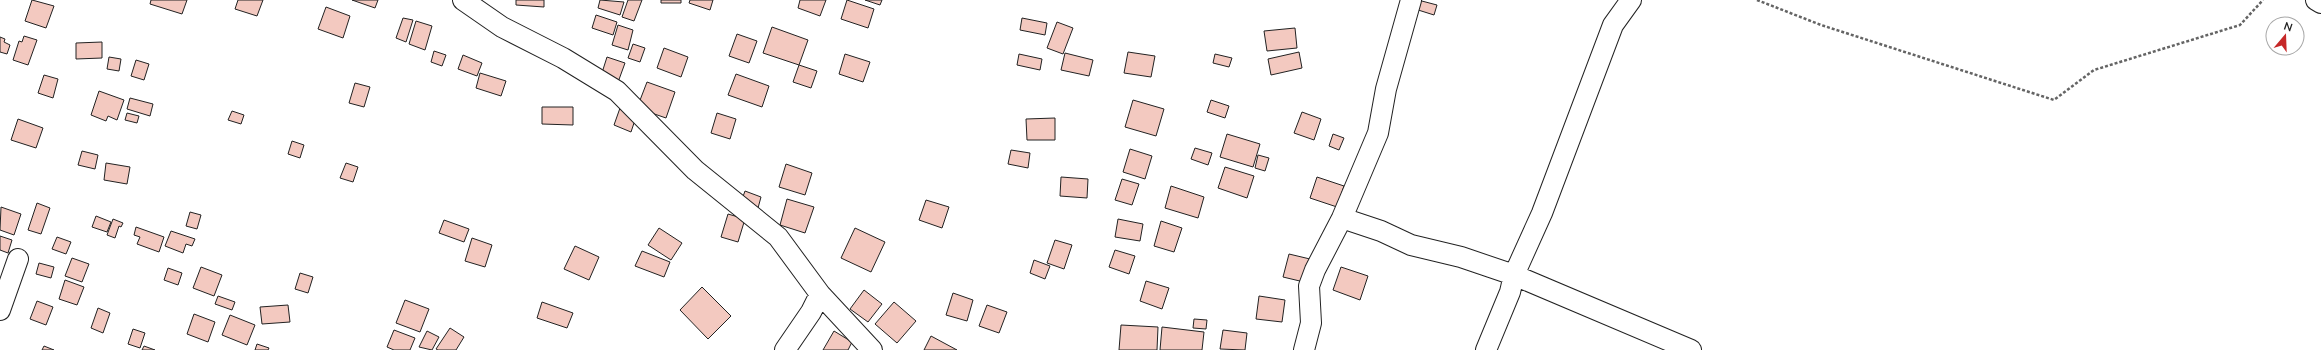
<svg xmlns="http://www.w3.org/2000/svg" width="2321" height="350" viewBox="0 0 2321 350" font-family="Mulish,sans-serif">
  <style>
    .building { fill: #f3c9c0; stroke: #222 }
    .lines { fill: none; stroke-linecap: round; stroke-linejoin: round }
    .minor-casing { stroke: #222; stroke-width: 22 }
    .path { stroke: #646464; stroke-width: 2.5; stroke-dasharray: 3 2; stroke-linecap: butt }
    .minor { stroke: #fff; stroke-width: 20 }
  </style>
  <rect width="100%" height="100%" fill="#fff"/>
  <path class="building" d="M32,0L54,6L46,28L25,21Z
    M151,0H187L182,14L150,4Z
    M238,0H263L257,16L235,9Z
    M352,0H378L375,8Z
    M516,0H544V7L516,5Z
    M600,0L624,2L620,15L598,8Z
    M628,0H642L634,21L622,17Z
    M661,0H681V3H661Z
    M690,0H713L710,10L689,3Z
    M800,0H826L820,16L798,8Z
    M847,0L874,9L868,28L841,19Z
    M865,0H882L880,5Z
    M1418,0L1437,5L1434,15L1415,9Z
    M326,7L350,16L343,38L318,29Z
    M596,15L617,22L613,35L592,28Z
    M403,18L413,20L406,42L396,38Z
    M1022,18L1047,23L1045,35L1020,30Z
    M416,21L432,26L425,50L409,44Z
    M1057,22L1073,28L1063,54L1047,48Z
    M618,25L633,30L628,50L612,45Z
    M772,27L808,40L799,65L763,53Z
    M1295,28L1297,48L1267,51L1264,31Z
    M737,34L757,41L749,63L729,56Z
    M24,36L37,40L28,65L13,60L19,41L22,42Z
    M0,37L5,39L4,42L10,45L7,54L0,52Z
    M102,42V58L76,59V43Z
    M633,44L645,48L640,62L628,58Z
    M664,48L688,57L681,77L657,68Z
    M434,51L446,55L442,66L431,62Z
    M1128,52L1155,56L1151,77L1124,73Z
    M1299,52L1302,68L1271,75L1268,59Z
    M1065,53L1093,60L1089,76L1061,70Z
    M845,54L870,62L863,82L839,74Z
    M1019,54L1042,59L1040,70L1017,65Z
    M1215,54L1232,58L1229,67L1213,63Z
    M463,55L482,63L477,76L458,69Z
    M109,57L121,59L119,71L107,69Z
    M607,57L625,63L617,85L600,79Z
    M136,60L149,64L144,80L131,76Z
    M799,65L817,71L811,88L793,82Z
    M480,73L506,81L501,96L476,88Z
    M736,74L769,86L762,107L728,95Z
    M44,75L58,79L53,98L38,93Z
    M647,82L675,92L666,118L637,108Z
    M355,83L370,87L364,107L349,103Z
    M99,91L124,100L117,120L108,116L106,121L91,115Z
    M130,98L153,104L150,116L127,109Z
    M1133,100L1164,109L1156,136L1125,127Z
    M1211,100L1229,106L1225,118L1207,112Z
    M542,107H573V125L542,124Z
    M620,108L637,114L631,132L614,125Z
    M232,111L244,115L241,124L228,120Z
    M1302,112L1321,119L1314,140L1294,133Z
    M127,113L139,116L137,123L125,120Z
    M717,113L736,119L730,139L711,133Z
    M1055,118V140H1027L1026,119Z
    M18,119L43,128L36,148L11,140Z
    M1227,134L1260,144L1253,167L1220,157Z
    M1333,134L1344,138L1339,150L1329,146Z
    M292,141L304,145L300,158L288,154Z
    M1195,148L1212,153L1208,165L1191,159Z
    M1130,149L1152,156L1145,179L1123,172Z
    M1011,150L1030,153L1028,168L1008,164Z
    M82,151L98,155L95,169L78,165Z
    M1258,155L1269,158L1265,171L1255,168Z
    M106,163L130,167L127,184L104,180Z
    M346,163L358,167L353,182L340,178Z
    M786,164L812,173L805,195L779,187Z
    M1225,167L1254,176L1247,198L1218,188Z
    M1061,177L1088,179L1087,198L1060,196Z
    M1317,177L1344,186L1337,207L1310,198Z
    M1122,179L1139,184L1132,205L1115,200Z
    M1171,186L1204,197L1198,218L1165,208Z
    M745,191L761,197L758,208L741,202Z
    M787,199L814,207L805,233L780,225Z
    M926,200L949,207L942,228L919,220Z
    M37,203L50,208L41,234L28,230Z
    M1,207L21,214L14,235L0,230Z
    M190,212L201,215L197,229L186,226Z
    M728,214L745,219L738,242L721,237Z
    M96,216L111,222L107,232L92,227Z
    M113,219L123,223L121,227L119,226L115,238L107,235Z
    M1118,219L1143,224L1140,241L1115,237Z
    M444,220L469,229L464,242L439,233Z
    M1161,221L1182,228L1174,252L1154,246Z
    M136,227L164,237L159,252L137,244L140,237L134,235Z
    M659,228L682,243L671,260L648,245Z
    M855,228L885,242L871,272L841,258Z
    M171,231L195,239L192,246L186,244L183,253L165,246Z
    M0,236L12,240L8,253L0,250Z
    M57,237L71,242L66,254L52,249Z
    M472,238L492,245L485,267L465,261Z
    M1055,240L1072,245L1064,269L1047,263Z
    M575,246L599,257L589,280L564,269Z
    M1115,250L1135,256L1129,274L1109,267Z
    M642,251L670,262L664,277L635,266Z
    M1289,254L1310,259L1304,282L1283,277Z
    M72,258L89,264L82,282L65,276Z
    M1034,260L1050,266L1045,279L1030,273Z
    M39,263L54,267L51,278L36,274Z
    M201,267L222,275L214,296L193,288Z
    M1341,267L1368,276L1360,300L1333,290Z
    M168,268L182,273L178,285L164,280Z
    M300,273L313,277L308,293L295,289Z
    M65,280L84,287L77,305L59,299Z
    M1146,281L1169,288L1162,309L1140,301Z
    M702,287L731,316L708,339L680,310Z
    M864,290L882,304L868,322L850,309Z
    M953,293L973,300L967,321L946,315Z
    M218,296L235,302L232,310L215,304Z
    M1259,296L1285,300L1282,322L1256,319Z
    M405,300L429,309L420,332L396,323Z
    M37,301L53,307L46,325L30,319Z
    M542,302L573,313L567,328L537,318Z
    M894,302L916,321L897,343L875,324Z
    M288,305L290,322L262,324L260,307Z
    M987,305L1007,312L999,333L979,326Z
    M98,308L110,313L103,333L91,328Z
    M194,314L215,322L208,342L187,334Z
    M230,315L255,325L247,345L222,335Z
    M1194,319L1207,320L1206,329L1193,328Z
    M1121,325L1158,327L1157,350H1119Z
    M1162,327L1204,332L1202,350H1160Z
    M450,328L464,337L456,350H438L436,349Z
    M133,329L145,333L140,348L128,344Z
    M394,330L415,338L410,350H394L387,347Z
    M1223,330L1247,333L1245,350L1220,349Z
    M427,331L439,337L432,350L419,347Z
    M834,331L852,342L848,350H823Z
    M931,336L957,350H924Z
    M257,344L269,348L268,350H255Z
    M44,346L54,350H42Z
    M144,346L155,350H142Z"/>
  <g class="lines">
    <g class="minor-casing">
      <path id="minor" d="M463,0L502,27L563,58L617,91L695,170L778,237L820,294L872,350
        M1631,0L1613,25L1542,213L1514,275L1691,350
        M2316,0L2321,3
        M1342,218L1381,231L1411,245L1461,257L1514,275L1510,292L1486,350
        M0,310L18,259
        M785,350L811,312L820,294
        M1304,350L1311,323L1309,286L1315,270L1342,218L1378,133L1386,89L1411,0"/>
    </g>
    <path class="path" d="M1757,0L1821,25L2054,100L2094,70L2240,25L2263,0"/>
    <use href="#minor" class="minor"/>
  </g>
  <g transform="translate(2285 36) rotate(19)"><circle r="19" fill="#ffffff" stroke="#a7a7a7"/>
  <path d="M0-3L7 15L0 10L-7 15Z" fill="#c62828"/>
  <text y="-6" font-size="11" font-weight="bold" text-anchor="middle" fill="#222222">N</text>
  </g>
</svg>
